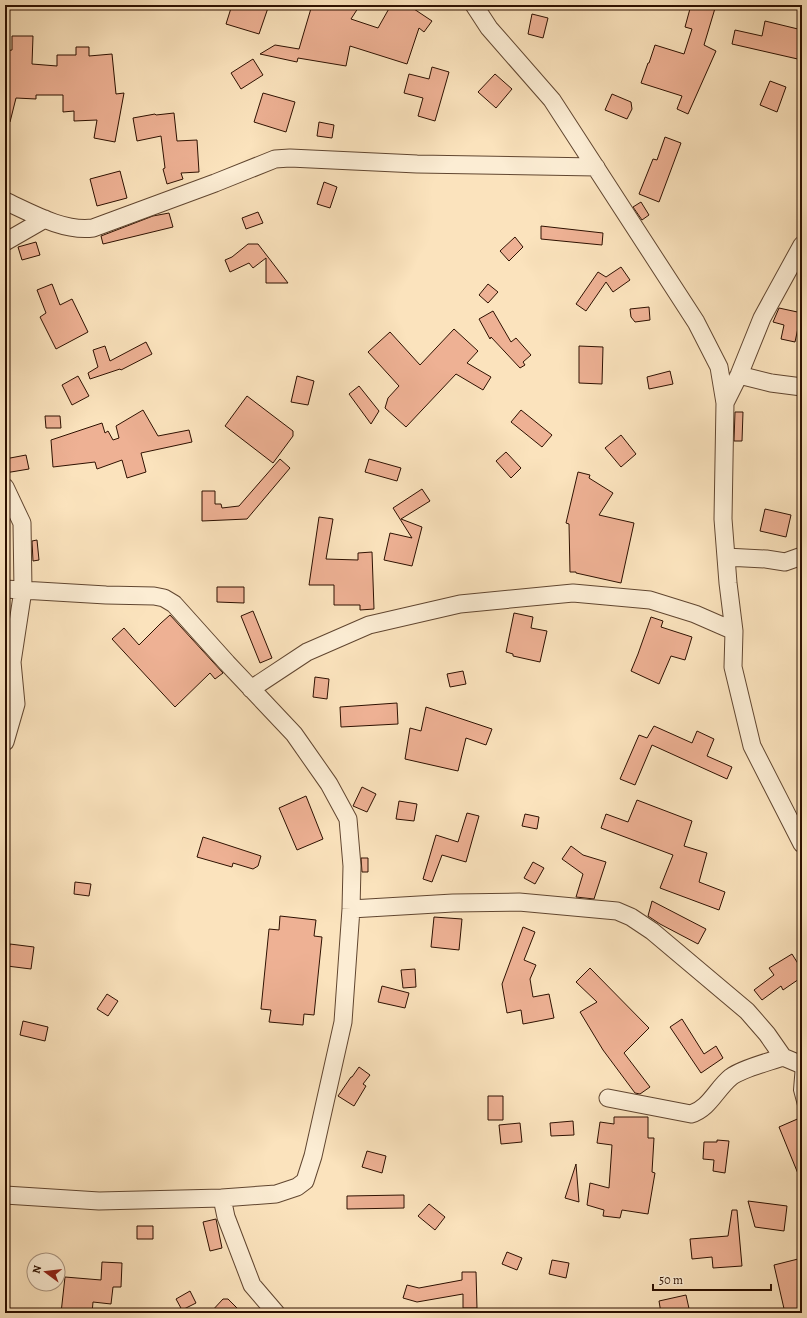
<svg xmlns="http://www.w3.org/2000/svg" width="807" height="1318" viewBox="0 0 807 1318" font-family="Alegreya,serif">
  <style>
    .building { fill: #eeb194; stroke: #2e1101 }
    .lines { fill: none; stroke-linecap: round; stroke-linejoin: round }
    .lane-casing { stroke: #614630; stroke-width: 10 }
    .street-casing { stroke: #614630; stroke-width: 19 }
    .lane { stroke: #fcedd4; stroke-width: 8 }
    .street { stroke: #fcedd4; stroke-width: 17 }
  </style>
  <rect width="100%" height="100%" fill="#fbe3bd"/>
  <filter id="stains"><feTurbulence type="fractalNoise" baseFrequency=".005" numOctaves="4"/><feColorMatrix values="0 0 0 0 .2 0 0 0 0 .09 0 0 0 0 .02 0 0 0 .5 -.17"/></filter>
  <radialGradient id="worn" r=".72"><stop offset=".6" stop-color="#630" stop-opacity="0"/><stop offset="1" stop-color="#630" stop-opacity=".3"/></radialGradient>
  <path class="building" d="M232,5H269L259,34L226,24Z
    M312,5H360L351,19L378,28L391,5H408L432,21L424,32L419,28L407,64L350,46L346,66L298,58L297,62L260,54L275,45L299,49Z
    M691,5H716L704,45L716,51L688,114L677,109L682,96L641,83L648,63H649L655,45L684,54L692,29L685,27Z
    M532,14L548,18L543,38L528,34Z
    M765,21L802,30V60L732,44L735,30L762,36Z
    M12,36H33L32,64L57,66V55H76V47H89V56L112,54L116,94L124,93L115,142L94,138L97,120L74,121V111L63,112V95H36V99L16,98L10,122L5,121V51L12,50Z
    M253,59L263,75L241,89L231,73Z
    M432,67L449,72L435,121L418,116L423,98L404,93L409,74L429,79Z
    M495,74L512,89L496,108L478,92Z
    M770,81L786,87L777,112L760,105Z
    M263,93L295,102L286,132L254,122Z
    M612,94L631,102L632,109L627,119L605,110Z
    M174,113L177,141L197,140L199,172L181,173L183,179L167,184L163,169L165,168L161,136L137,141L133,118L155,114L156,115Z
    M319,122L334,125L332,138L317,136Z
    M665,137L681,143L659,202L639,194L653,159L657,160Z
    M120,171L127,198L97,206L90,179Z
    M324,182L337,187L330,208L317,204Z
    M641,202L649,215L642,220L633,207Z
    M258,212L263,223L246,229L242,218Z
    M169,213L173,227L103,244L101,236L153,216Z
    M541,226L603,233L602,245L541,239Z
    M515,237L523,247L509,261L500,251Z
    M36,242L40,255L22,260L18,247Z
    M248,244H258L288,283H266V258L253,268L249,263L230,272L225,260L232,257Z
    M621,267L630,280L613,292L606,282L586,311L576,304L598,272L606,277Z
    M52,284L60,305L72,299L88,332L56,349L40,317L46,313L37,290Z
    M488,284L498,292L488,303L479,295Z
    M649,307L650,320L635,322L631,317L630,309Z
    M779,308L802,313V329L798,328L795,342L781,339L784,325L773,322Z
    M493,311L511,342L516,338L531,355L523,362L525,365L520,368L491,337L490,339L479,319Z
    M454,329L478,351L467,363L491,377L483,390L456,374L406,427L385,408L388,398L399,386L368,352L390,332L420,365Z
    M146,342L152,354L121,370L120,369L90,379L88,373L98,367L93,350L105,346L110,361Z
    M579,346L603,347L602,384L579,383Z
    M670,371L673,384L649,389L647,377Z
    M78,376L89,396L72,405L62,385Z
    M297,376L314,381L308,405L291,402Z
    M359,386L379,411L371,424L349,394Z
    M247,396L293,431V436L273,463L225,426Z
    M143,410L158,436L189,430L192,442L141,453L146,472L127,478L122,460L97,469L95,462L53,467L51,440L102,423L105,433L108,431L113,440L119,438L116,426Z
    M521,410L552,435L542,447L511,422Z
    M735,412H743L742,441H734Z
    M45,416H60L61,428H46Z
    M621,435L636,454L621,467L605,448Z
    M506,452L521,468L511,478L496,461Z
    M26,455L29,469L5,473V459Z
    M280,459L290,468L247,519L202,521V491H215V504H221L222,508L239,506Z
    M369,459L401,468L397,481L365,472Z
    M578,472L590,475L589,478L613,493L599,515L634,523L621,583L576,573V572H570L569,524L566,523Z
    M422,489L430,501L401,519L422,527L412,566L384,560L390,533L412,538L393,508Z
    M765,509L791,515L786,537L760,531Z
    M319,517L333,519L326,559L358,560V553L372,552L374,609L360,610V605H334V585H309Z
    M37,540L39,560L33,561L32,541Z
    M217,587H244V603L217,602Z
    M253,611L272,658L260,663L241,616Z
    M514,613L533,617L531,628L547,631L540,662L513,656V654L506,652Z
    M170,615L223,673L215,679L210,673L175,707L112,639L124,628L139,645L161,623Z
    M651,617L663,621L661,627L692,637L685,660L671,656L659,684L631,671L638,654Z
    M463,671L466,684L450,687L447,674Z
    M315,677L329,679L327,699L313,697Z
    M397,703L398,724L341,727L340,707Z
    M426,707L492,729L486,745L466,738L458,771L405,759L410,728L421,731Z
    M654,726L692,743L697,731L714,739L707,756L732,767L727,779L652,745L635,785L620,779L639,735L647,738Z
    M362,787L376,794L367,812L353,806Z
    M306,796L323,839L297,850L279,808Z
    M637,800L692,821L684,846L707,853L699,882L725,892L719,910L660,888L673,855L601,828L606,814L628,822Z
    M399,801L417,804L414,821L396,819Z
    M467,813L479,816L466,862L442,855L432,882L423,879L436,835L458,842Z
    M525,814L539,817L537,829L522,826Z
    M203,837L261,856L258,866L253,869L233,863L232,867L197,857Z
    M571,846L583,855L606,862L594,899L576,897L583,874L562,859Z
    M361,858H368V872H362Z
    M533,862L544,868L535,884L524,878Z
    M75,882L91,884L89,896L74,894Z
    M652,901L706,929L698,944L660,924L648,916Z
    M280,916L316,920L314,936L322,937L314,1015L304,1014L303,1025L269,1022L271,1010L261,1009L269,929L279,930Z
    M434,917L462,919L459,950L431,947Z
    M523,927L535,932L524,960L536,965L530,979L533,997L549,994L554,1018L523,1024L521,1010L507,1013L502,984Z
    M10,944L34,947L31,969L7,966Z
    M792,954L802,970V977L783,990L781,986L762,1000L754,990L774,975L769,968Z
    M590,968L649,1028L624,1053L650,1087L640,1094L635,1093L603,1050L580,1012L597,1002L576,982Z
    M415,969L416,987L403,988L401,970Z
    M382,986L409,993L405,1008L378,1002Z
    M107,994L118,1001L108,1016L97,1009Z
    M682,1019L704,1054L716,1046L723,1058L701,1073L670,1027Z
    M23,1021L48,1027L45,1041L20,1035Z
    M359,1067L370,1075L363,1084L366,1086L354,1106L338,1096L351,1077H352Z
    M488,1096H503V1120H488Z
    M614,1117H648V1138H654L652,1172L655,1173L648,1214L622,1210L620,1218L603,1216L604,1210L587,1205L590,1183L609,1188L612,1145L597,1143L600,1122L614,1124Z
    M802,1117V1181H801L779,1127Z
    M573,1121L574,1135L551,1136L550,1123Z
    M520,1123L522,1142L501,1144L499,1125Z
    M717,1140L729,1141L725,1173L713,1171L714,1160L703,1159L704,1142H717Z
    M367,1151L386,1156L382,1173L362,1167Z
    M576,1164L579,1202L565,1198Z
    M404,1195V1208L347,1209V1196Z
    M748,1201L787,1206L784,1231L755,1227Z
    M429,1204L445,1217L435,1230L418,1216Z
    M732,1210H737L742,1266L713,1268L712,1257L692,1259L690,1239L728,1236Z
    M216,1219L222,1248L210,1251L203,1222Z
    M137,1226H153V1239H137Z
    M507,1252L522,1258L517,1270L502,1264Z
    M802,1258V1309H797L798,1313H785L774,1265Z
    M552,1260L569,1263L566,1278L549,1274Z
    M102,1262L122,1263L121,1287H113L111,1304L93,1302L92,1313H61L65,1277L101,1280Z
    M462,1272H476L477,1308H463V1294L417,1302L403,1298L407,1285L419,1288L462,1280Z
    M190,1291L196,1303L182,1310L176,1299Z
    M686,1295L690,1313H661L659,1301Z
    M223,1299H228L242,1313H210Z"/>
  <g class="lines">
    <g class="lane-casing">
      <path id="lane" d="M800,1065L798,1090L802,1105"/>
    </g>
    <g class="street-casing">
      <path id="street" d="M474,5L489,28L552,100L696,322L719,367L725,403L723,519L728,583L734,631L733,667L752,746L802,844
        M5,201C31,213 64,232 93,228L215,183L275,159L290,158L417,164L596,167
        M5,242L45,219
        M739,375L771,383L802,387
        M725,403L739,375L762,318L802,245
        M5,487L22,523L23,590L12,662L16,704L5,742
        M726,557L766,559L785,562L802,556
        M5,589L106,595L154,596L164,598L174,604L227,663L294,734L329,784L348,819L352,866L351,909L343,1022L313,1156L305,1181L297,1187L276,1194L222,1198
        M251,689L307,652L369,625L460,604L573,593L650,600L695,614L734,631
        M351,909L453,903L519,902L617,911L631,917L652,931L747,1011L767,1034L783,1057L802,1065
        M608,1098L691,1114C709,1109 717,1088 731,1077C743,1068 769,1062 783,1057
        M5,1195L99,1201L222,1198L226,1217L252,1285L276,1313"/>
    </g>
    <use href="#lane" class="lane"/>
    <use href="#street" class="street"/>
  </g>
  <rect width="807" height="1318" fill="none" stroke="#fbe3bd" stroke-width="20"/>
  <rect x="6" y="6" width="795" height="1306" fill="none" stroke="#2e1101" stroke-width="2"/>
  <rect x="10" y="10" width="787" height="1298" fill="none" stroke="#2e1101"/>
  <g transform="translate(46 1272) rotate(285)"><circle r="19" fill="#fcedd4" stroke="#aa9580"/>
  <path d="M0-3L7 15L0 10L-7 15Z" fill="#8f2418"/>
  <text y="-6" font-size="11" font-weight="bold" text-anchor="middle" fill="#2e1101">N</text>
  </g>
  <path d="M653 1284v6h118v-6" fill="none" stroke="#2e1101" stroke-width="2"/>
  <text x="659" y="1284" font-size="12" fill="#2e1101" stroke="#fcedd4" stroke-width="3" paint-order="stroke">50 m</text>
  <rect width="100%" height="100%" filter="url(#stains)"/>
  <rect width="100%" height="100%" fill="url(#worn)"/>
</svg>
